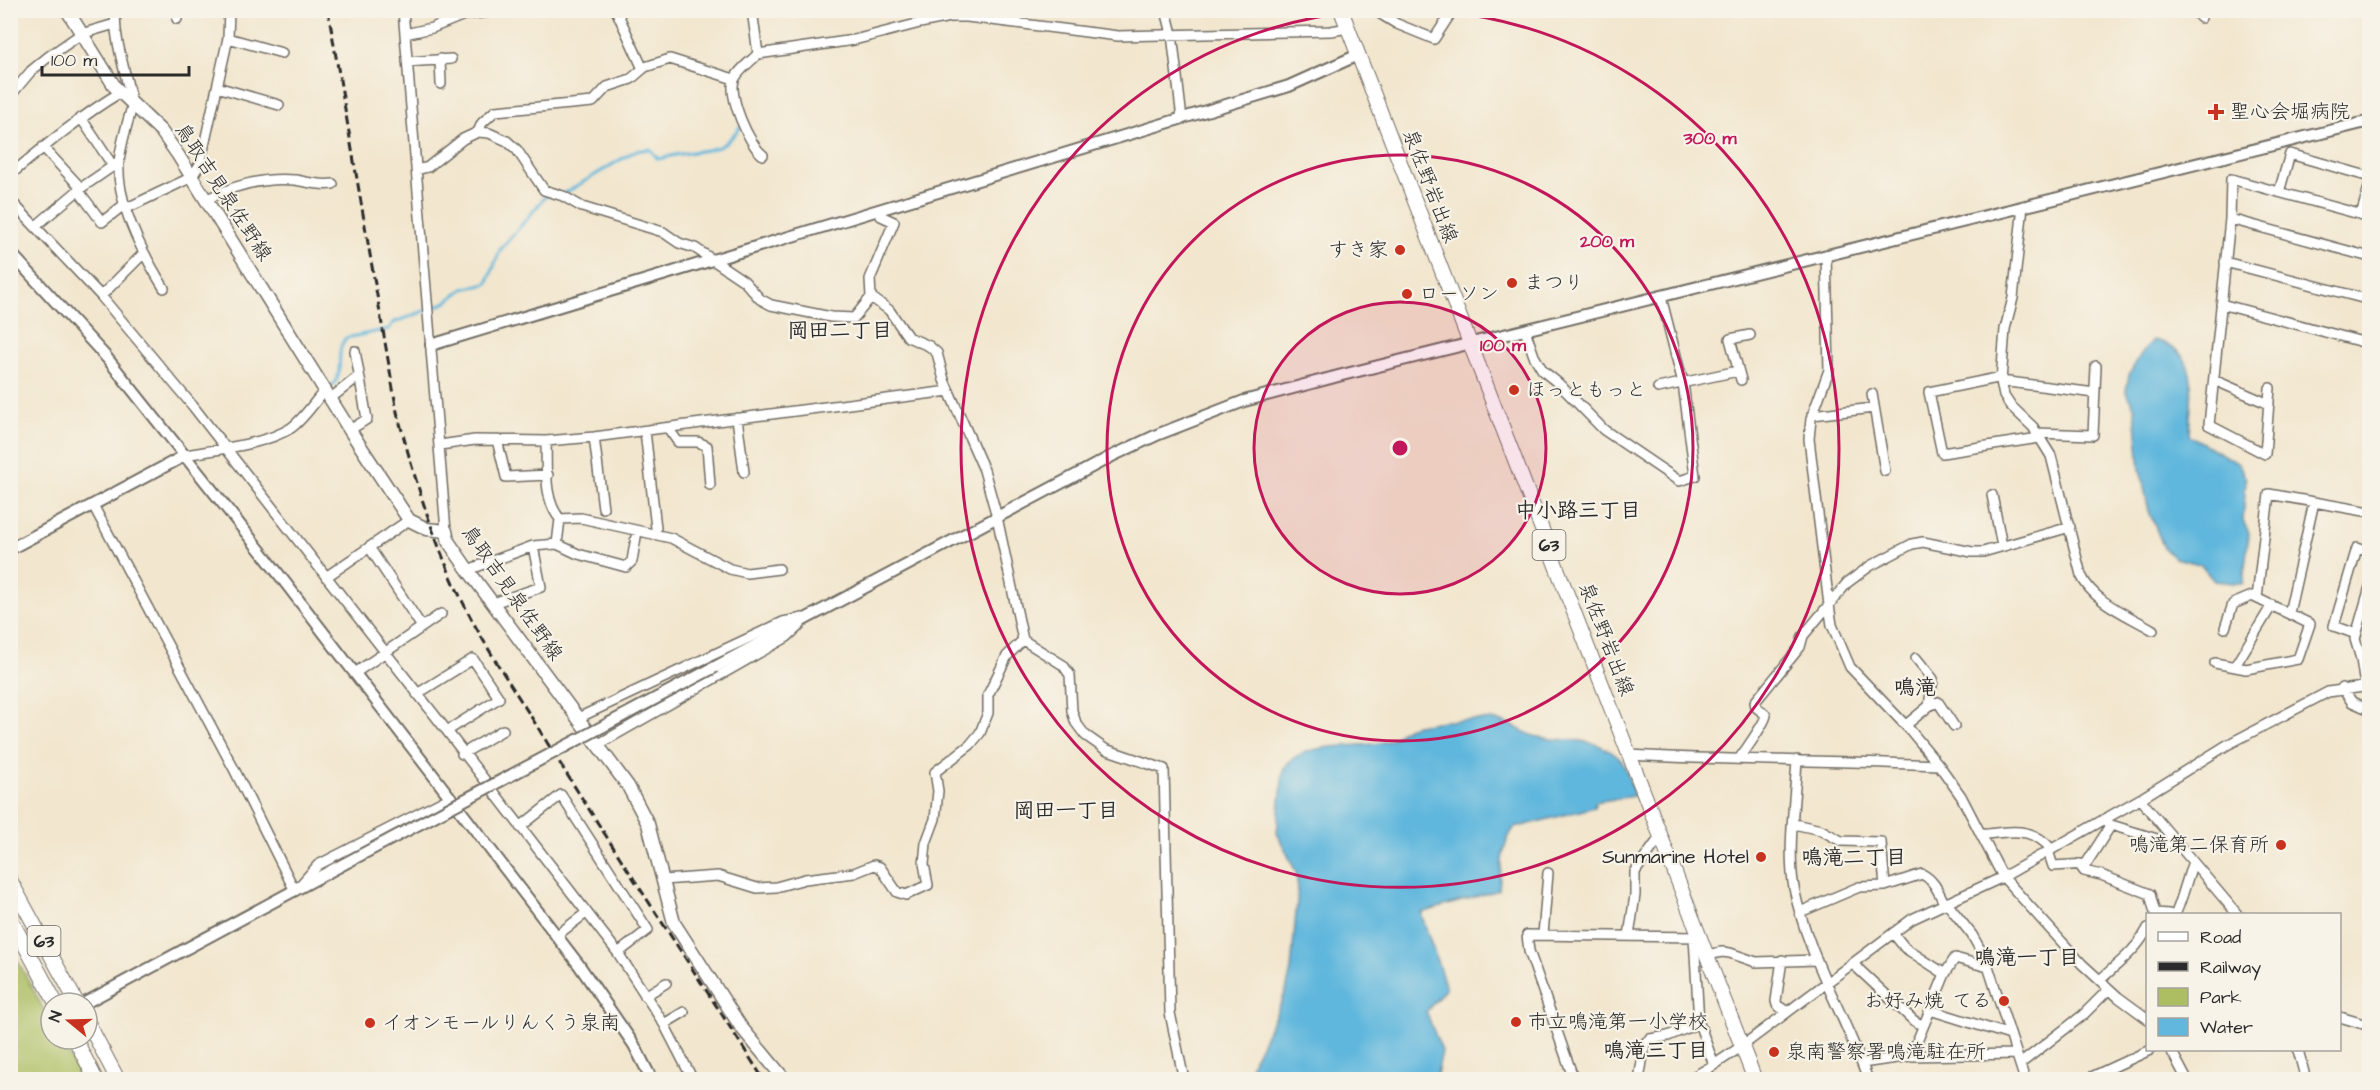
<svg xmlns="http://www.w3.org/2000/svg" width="2380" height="1090" viewBox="0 0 2380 1090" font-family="'Architects Daughter','Klee One',sans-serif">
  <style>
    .green { fill: #acbe61; stroke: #6c7446; stroke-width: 1.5 }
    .water { fill: #61b7dd; stroke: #467184; stroke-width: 1.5 }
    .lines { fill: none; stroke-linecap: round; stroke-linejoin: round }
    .stream { stroke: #61b7dd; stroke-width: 3 }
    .minor-casing { stroke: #716c64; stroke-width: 12 }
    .tertiary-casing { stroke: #716c64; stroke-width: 14 }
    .secondary-casing { stroke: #716c64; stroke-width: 15 }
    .primary-casing { stroke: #716c64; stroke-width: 16 }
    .minor { stroke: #fff; stroke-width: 9 }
    .tertiary { stroke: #fff; stroke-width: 10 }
    .secondary { stroke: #fff; stroke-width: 12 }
    .primary { stroke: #fff; stroke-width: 14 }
    .rail { stroke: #2b2b2b; stroke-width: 3; stroke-dasharray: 9 4.5; stroke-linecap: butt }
    .tertiary-bridge-casing { stroke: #716c64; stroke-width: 14; stroke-linecap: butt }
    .tertiary-bridge { stroke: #fff; stroke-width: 10 }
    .ring { fill: none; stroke: #c2185b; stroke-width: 3 }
    .poi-dot { fill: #c8321e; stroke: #f7f3e8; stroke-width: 2 }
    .labels { text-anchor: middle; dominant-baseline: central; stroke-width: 4.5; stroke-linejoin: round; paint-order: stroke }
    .shield { fill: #f7f3e8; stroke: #686764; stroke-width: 1.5 }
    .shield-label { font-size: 18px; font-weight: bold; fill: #2b2b2b }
    .poi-label { font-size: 20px; fill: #2b2b2b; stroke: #f7f3e8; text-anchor: start }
    .street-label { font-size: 20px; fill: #2b2b2b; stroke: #f7f3e8 }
    .neighbourhood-label { font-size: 21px; font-weight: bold; fill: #2b2b2b; stroke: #f7f3e8 }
    .centre { fill: #c2185b; stroke: #f7f3e8; stroke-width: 3 }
    .ring-label { font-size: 18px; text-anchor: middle; font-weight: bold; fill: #c2185b; stroke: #f7f3e8; stroke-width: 4.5; stroke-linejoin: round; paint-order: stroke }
  </style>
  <rect width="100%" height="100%" fill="#f7f3e8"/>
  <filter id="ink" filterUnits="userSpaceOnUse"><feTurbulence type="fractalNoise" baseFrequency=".0167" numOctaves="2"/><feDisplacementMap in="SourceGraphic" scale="12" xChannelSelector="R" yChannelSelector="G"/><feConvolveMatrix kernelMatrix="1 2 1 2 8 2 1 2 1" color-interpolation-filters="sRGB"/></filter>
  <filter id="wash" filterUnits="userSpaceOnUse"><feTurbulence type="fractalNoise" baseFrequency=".008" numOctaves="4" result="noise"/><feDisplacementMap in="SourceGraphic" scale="24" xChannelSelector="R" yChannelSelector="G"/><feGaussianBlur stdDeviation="1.35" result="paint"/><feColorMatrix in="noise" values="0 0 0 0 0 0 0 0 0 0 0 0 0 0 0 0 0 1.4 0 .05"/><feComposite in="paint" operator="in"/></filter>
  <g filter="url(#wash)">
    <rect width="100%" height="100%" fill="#f2e6ce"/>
    <path class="green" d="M11,948L51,1023V1039H60L81,1079H11Z"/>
    <path class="water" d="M2153,340C2204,350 2190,396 2189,435L2239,464L2246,479L2243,521L2249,533L2243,584L2214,581L2200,564L2175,558L2164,548L2149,511L2140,469L2135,409L2126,390L2129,375L2141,354Z
      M1444,721C1463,721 1487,717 1505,723C1517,726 1526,735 1539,737C1569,743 1592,735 1618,757C1627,765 1630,785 1634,796L1595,802V807L1514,828C1501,846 1501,869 1499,890L1421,913L1446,988L1426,1012L1442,1051L1436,1079H1244L1276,1014L1286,991L1291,970L1298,890L1296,872L1277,833L1283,771C1299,737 1358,751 1388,741C1395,738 1400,732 1407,728C1417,723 1433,723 1444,721Z"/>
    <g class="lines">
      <path class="stream" d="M565,193L635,151L650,149L658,159C668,157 677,154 687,153C717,148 721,152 741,126
        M330,388C347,374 333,352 346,338L389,329L393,323L445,303L463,289L487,284L500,250L547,195H549"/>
    </g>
  </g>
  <g filter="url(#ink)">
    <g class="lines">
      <g class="minor-casing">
        <path id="minor" d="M116,10C112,35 127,75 131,101
          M403,10L446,531
          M616,10L643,69
          M752,10L758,54L854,40L920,23L950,17H967L1118,36L1331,31L1348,28
          M1166,10L1172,34L1182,119
          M1374,10L1397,24L1434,39L1453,10
          M2193,10L2201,18
          M177,19L178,10
          M405,34L432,28L464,15L507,10
          M228,38L282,53
          M758,54C751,61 740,69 735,78C726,93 750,147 763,155
          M440,59L441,84
          M407,62L451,59
          M217,87L279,105
          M10,96L31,71L48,57L81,34L115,24
          M133,103C128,122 121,142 119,162C116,203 143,254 164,288
          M81,118L113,166
          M478,132L482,123L495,111L593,102L607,87L631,79L645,67L670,59L734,79
          M43,147L81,188
          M416,170L428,167L463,139L478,132L489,133L507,141L517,150L544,190L563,196L582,207L663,232L679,243L695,248L744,281L760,299L771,305L831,317L854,318L871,297
          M10,175C46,145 81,116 121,92
          M78,190L102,222L125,204
          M2279,192L2290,154L2370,177
          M207,199C235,185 263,177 295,180C308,182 319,186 333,184
          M10,200L101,296L192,405L447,731L618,953L664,1024L693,1080
          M2023,206L2013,298L2005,329L2001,381L2004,396L2010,405L2033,427L2051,456L2081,575C2093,602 2128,615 2153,630
          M127,208L192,177L200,164L228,38L229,10
          M2361,215L2370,184
          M2230,219L2370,257
          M36,226L81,188L119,162
          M1826,255L1829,370L1811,419L1809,439L1829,605L1832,625L1850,667L1910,730L1939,765L1961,796L2003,877L2082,964L2118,997L2148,1019
          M2225,262L2370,300
          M101,296L144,253
          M2221,304L2370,344
          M1525,330L1534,356L1543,371L1558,383L1604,430L1679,481L1695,476L1683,383L1661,297
          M2002,377L1929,392L1942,453L2039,438
          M1741,380L1730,339L1750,335
          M2214,380L2269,404
          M2001,381L2095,393
          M1658,388L1738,371
          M2270,388L2265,454L2209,425L2230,219L2231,179L2370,217
          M1872,394L1885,471
          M331,398L359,376
          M1812,415L1874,408
          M737,418L744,472
          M668,428L678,442H698L707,446L710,485
          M350,430L367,419L355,351
          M645,431L656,528
          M2036,433L2093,435L2096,366
          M594,437L603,508
          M497,440L506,477L548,475
          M546,441C547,467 543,499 560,519L557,544
          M440,445L475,440L546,441L594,437L949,391
          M186,455C217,449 264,445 291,428C304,419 315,401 326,389
          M1992,495L2002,546
          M93,505L235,771L295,891L318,865L451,797
          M560,519L581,518L671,538L730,569L747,573L779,569
          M369,547L422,627
          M468,570L533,546L557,544L578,554L626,567L632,561L637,531
          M326,577L409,520
          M2257,598L2269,494L2370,512
          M493,603L541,587L533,546
          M2289,613L2314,502
          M2356,634L2334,626L2357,548L2370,552
          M1023,640L1063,665L1070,675L1072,711L1076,723L1085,735L1105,749L1164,769L1170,1013L1184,1080
          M2215,663L2246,669L2298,659L2310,624L2252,596L2233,604L2225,628
          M2235,666L2272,605
          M355,673L441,614
          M2365,686L2361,659L2355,639L2370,587
          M2342,688L2352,702L2370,710
          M417,694L473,659L499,698L447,731
          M1929,706L1938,702L1954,726
          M578,718L783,622L803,618
          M1906,725L1929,706L1933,679L1916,658
          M599,744L787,637L800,625
          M462,754L503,730
          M1629,755C1732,761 1836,760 1939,765
          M1739,759C1745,751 1766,721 1766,715L1756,707L1755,702L1800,647L1803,636L1847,583L1870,566L1912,544L1923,542L1972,552H1983L2070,527
          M1797,760C1795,797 1787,853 1794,888C1807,955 1845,1015 1868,1080
          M2140,799L2237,914
          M2108,823L2111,825L2180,846
          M1794,824L1821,830L1841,841L1881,842L1885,886
          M520,827L561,795L648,930L618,953
          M1981,835C2007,831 2033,826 2051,849
          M2048,851L2053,866L2086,864L2111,825
          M2079,864L2084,871L2101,875L2150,894L2155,913L2169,914
          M663,880L718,876L757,888L776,887L805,879L854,873L874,865L880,867L897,892L906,895L928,885L924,864L926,843L935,819L938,791L935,772L970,745L980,733L988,713V695L1007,656L1023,640L997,517L984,470L944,380L937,353L929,346L908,337L889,310L871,297L870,279L894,222L881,216L880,211
          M1946,902L1972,935L1986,960L2025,1080
          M1800,912L1859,887L1885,886L1922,874C1934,880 1938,891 1944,903
          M2175,914C2179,910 2189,872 2193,862
          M1893,933L1905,948L1945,974
          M1543,935L1548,873
          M556,936L586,913
          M1629,936L1635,895V872L1660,837
          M1694,937L1699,1023L1714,1065
          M1707,955L1722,952L1730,953L1756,962L1817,960
          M1782,960L1776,1001L1777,1005L1787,1012
          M1852,963L1913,1020L1923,1026
          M2100,980C2118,963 2136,951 2148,928
          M645,996L666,983
          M1930,1010L2010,1035
          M2340,1017L2370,1026
          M664,1024L684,1012
          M2171,1050L2187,1080
          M2298,1050L2306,1080
          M1911,1056L1945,974L1955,958L1988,967
          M1862,1063L1911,1056L2016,1054
          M2020,1064L2083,1015L2109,989
          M1574,1080L1529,951L1527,935L1700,937
          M1639,1080L1645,1043L1650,1039L1668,1036L1699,1023
          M1688,1080L1714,1065L1742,1046L1912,919L2003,877L2140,799L2227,745L2328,692L2370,686
          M2085,1080L2150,1050"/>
      </g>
      <g class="tertiary-casing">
        <path id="tertiary" d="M10,252L107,358L267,559L579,965L634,1045L652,1080
          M431,345L1289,86L1358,55
          M10,549L186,455
          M715,667L1112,456L1159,434L1244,401L1342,375L2370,121
          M85,1003L338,867"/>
      </g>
      <g class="secondary-casing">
        <path id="secondary" d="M67,10L115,87L161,131L178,155L351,432L409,520L427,529L446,531L448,541L468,570L628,786L648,824L674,923L741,1027L785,1080"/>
      </g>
      <g class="primary-casing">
        <path id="primary" d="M1341,10L1755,1080
          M10,880L77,1003
          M10,918L56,1003
          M87,1021L118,1080
          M75,1039L96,1080"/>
      </g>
      <use href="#minor" class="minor"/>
      <use href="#tertiary" class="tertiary"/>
      <use href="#secondary" class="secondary"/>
      <use href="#primary" class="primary"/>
      <path class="rail" d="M328,10L397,412C413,473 431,534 458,592C483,646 517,693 548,744C618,857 692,967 764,1080"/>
      <g class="tertiary-bridge-casing">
        <path id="tertiary-bridge" d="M338,867L715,667"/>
      </g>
      <use href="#tertiary-bridge" class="tertiary-bridge"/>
    </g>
  </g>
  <circle cx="1400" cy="448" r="146" fill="#c2185b" fill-opacity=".12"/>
  <g class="ring">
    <circle cx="1400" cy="448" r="146"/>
    <circle cx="1400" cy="448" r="293"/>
    <path d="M1438 11A439 439 0 1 1 1362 11"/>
  </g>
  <g class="poi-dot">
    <path d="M2213 103h6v6h6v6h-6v6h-6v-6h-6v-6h6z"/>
    <circle cx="1400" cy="250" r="6"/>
    <circle cx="1512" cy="283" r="6"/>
    <circle cx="1407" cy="294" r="6"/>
    <circle cx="1514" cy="390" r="6"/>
    <circle cx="2281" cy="845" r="6"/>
    <circle cx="1761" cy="857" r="6"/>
    <circle cx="2004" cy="1001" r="6"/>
    <circle cx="1516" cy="1022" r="6"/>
    <circle cx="370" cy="1023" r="6"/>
    <circle cx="1774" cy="1052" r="6"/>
  </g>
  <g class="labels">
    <g class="shield">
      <rect x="1532.5" y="530" width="33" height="30" rx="4.5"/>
      <rect x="27.5" y="926" width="33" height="30" rx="4.5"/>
    </g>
    <g class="shield-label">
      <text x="1549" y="545">63</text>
      <text x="44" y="941">63</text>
    </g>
    <g class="poi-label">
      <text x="2230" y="112">聖心会堀病院</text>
      <text x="1388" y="250" text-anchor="end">すき家</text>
      <text x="1524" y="283">まつり</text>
      <text x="1419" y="294">ローソン</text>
      <text x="1526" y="390">ほっともっと</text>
      <text x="2269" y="845" text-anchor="end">鳴滝第二保育所</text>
      <text x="1749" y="857" text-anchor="end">Sunmarine Hotel</text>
      <text x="1992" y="1001" text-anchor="end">お好み焼 てる</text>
      <text x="1528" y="1022">市立鳴滝第一小学校</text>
      <text x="382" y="1023">イオンモールりんくう泉南</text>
      <text x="1786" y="1052">泉南警察署鳴滝駐在所</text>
    </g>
    <g class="street-label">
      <text transform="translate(1430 186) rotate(69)">泉佐野岩出線</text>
      <text transform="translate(223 192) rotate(57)">鳥取吉見泉佐野線</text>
      <text transform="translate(512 593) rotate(55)">鳥取吉見泉佐野線</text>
      <text transform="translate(1606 639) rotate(69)">泉佐野岩出線</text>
    </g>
    <g class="neighbourhood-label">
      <text x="840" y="330">岡田二丁目</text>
      <text x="1578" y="510">中小路三丁目</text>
      <text x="1915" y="687">鳴滝</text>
      <text x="1066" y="810">岡田一丁目</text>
      <text x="1854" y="857">鳴滝二丁目</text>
      <text x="2027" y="957">鳴滝一丁目</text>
      <text x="1656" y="1050">鳴滝三丁目</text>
    </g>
  </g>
  <circle cx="1400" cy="448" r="9" class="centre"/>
  <g class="ring-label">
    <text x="1710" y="144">300 m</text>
    <text x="1607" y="247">200 m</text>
    <text x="1503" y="351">100 m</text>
  </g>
  <rect width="2380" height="1090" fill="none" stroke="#f7f3e8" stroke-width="36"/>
  <rect x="2146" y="913" width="195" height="138" fill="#f7f3e8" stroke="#a5a39c" stroke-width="1.5"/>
  <rect x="2158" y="932" width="30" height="9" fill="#ffffff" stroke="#a5a39c" stroke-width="1.5"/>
  <text x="2200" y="943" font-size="18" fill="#2b2b2b">Road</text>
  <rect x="2158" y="962" width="30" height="9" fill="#2b2b2b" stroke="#a5a39c" stroke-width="1.5"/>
  <text x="2200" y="973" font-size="18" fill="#2b2b2b">Railway</text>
  <rect x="2158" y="988" width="30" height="18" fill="#acbe61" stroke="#a5a39c" stroke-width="1.5"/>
  <text x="2200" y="1003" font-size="18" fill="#2b2b2b">Park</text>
  <rect x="2158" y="1018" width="30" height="18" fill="#61b7dd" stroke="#a5a39c" stroke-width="1.5"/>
  <text x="2200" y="1033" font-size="18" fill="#2b2b2b">Water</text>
  <g transform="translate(69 1021) rotate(289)"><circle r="28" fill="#f7f3e8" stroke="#a5a39c" stroke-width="1.5"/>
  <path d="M0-4.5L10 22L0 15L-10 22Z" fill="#c8321e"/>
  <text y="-9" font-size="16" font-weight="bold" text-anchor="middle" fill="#2b2b2b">N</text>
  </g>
  <path d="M42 66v9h147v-9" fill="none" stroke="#2b2b2b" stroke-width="3"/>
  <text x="51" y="66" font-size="18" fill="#2b2b2b" stroke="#f7f3e8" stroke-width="4.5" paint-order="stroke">100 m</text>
</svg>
